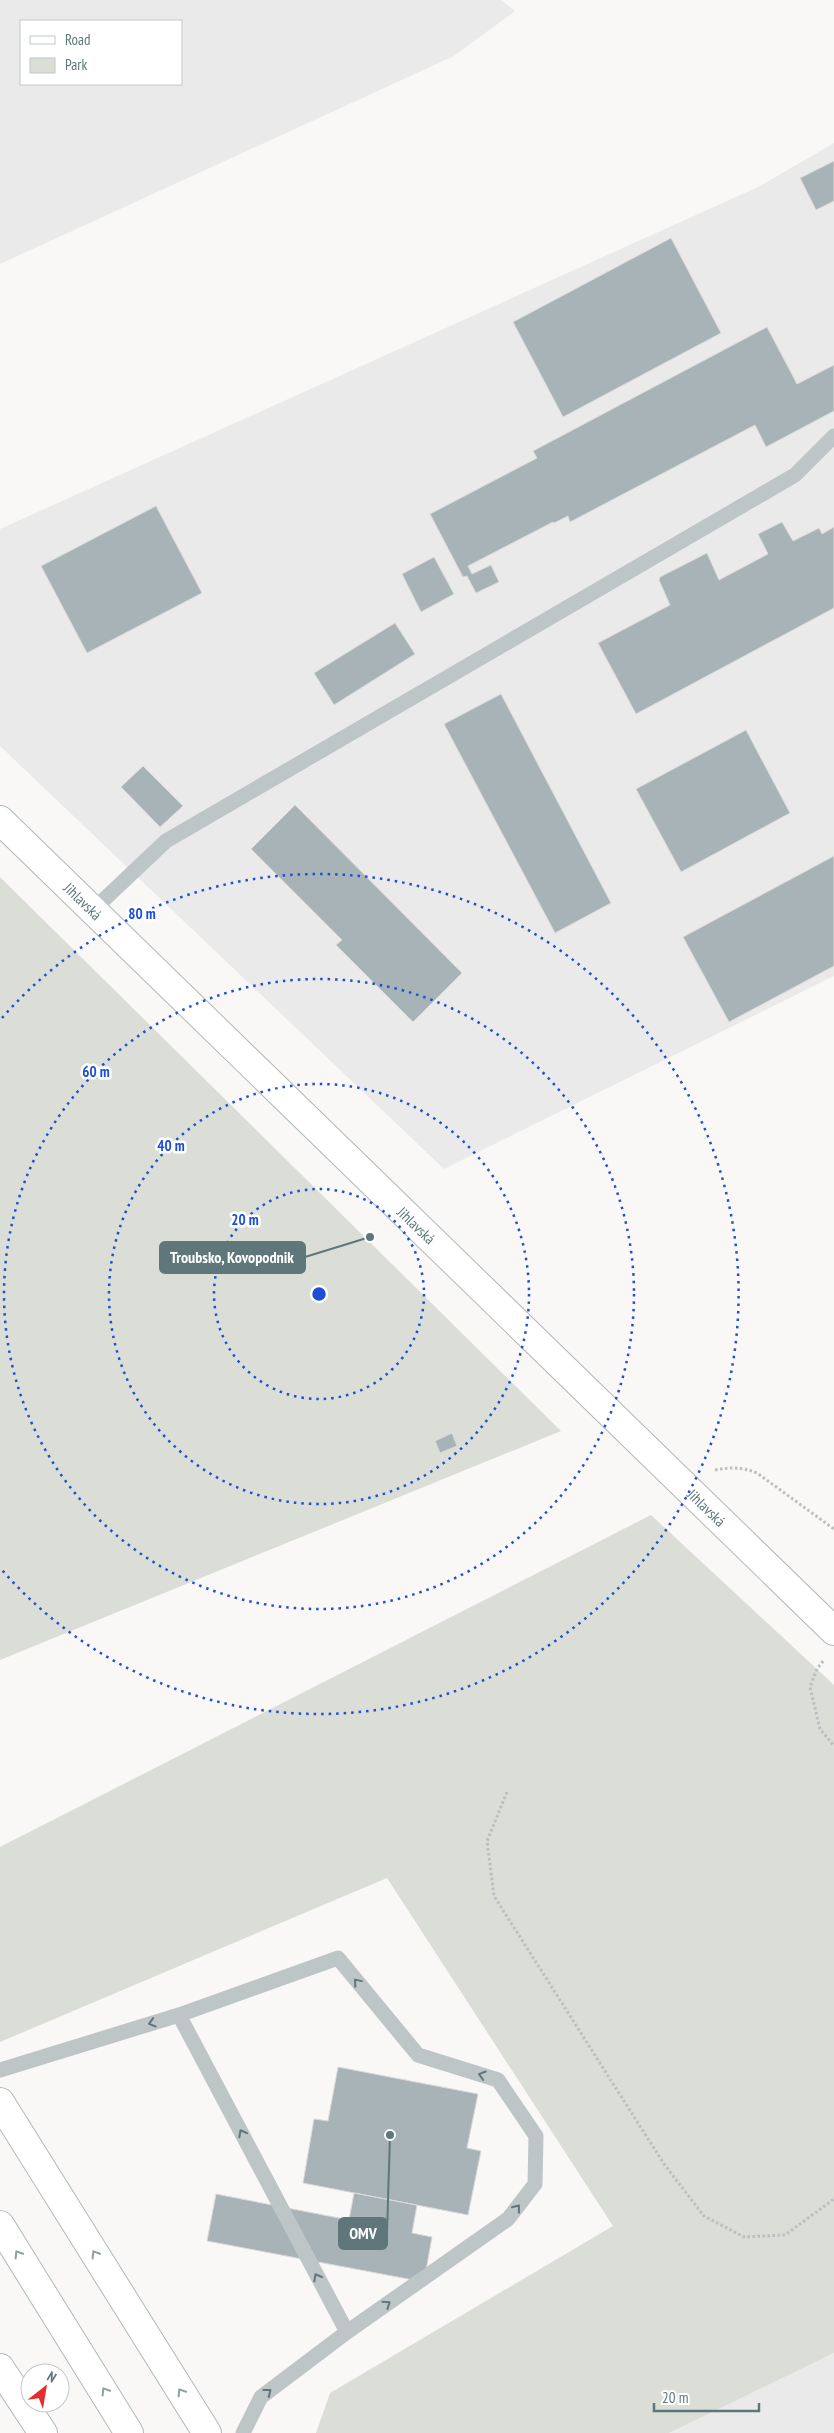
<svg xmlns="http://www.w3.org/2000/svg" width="834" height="2433" viewBox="0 0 834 2433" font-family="'PT Sans Narrow',sans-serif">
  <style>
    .built { fill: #eaeaea; fill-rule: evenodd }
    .green { fill: #daded6 }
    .building { fill: #a7b3b6; stroke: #dbdad9 }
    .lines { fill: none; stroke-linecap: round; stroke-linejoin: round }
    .secondary-casing { stroke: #b0b9bc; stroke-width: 30 }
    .motorway-casing { stroke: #b1b8ba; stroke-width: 30 }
    .path { stroke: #babfc1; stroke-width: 3; stroke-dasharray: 2.5 2.5; stroke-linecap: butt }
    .service { stroke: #bdc5c7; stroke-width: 15 }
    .secondary { stroke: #fff; stroke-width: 28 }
    .motorway { stroke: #fff; stroke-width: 28 }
    .oneway { stroke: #5f767b }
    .oneway2 { stroke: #8f9fa3 }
    .ring { fill: none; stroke: #1d4ed8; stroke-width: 2.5; stroke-dasharray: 2.5 5 }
    .labels { text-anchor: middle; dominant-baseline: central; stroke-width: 5; stroke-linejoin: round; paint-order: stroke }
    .street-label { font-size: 15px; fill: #5f767b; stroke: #fff }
    .centre { fill: #1d4ed8; stroke: #fff; stroke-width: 2.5 }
    .ring-label { font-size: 15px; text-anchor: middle; font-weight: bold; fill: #1d4ed8; stroke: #fff; stroke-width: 5; stroke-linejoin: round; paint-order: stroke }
    .leader { fill: none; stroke: #5f767b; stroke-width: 2 }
    .callout-dot { fill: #5f767b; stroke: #fff; stroke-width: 2 }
    .callout { fill: #5f767b; stroke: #5f767b; stroke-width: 2 }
    .callout-label { font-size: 16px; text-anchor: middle; font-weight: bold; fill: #fff }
  </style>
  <rect width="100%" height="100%" fill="#f9f8f6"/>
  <path class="built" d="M0,0H501L515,11L454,56L0,264ZM21,21H181V84H21Z
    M834,143V976L444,1169L0,746V529L758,187Z
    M834,2353V2433H669Z"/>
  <path class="green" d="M0,877L561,1431L0,1660Z
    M651,1515L834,1685V2353L669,2433H316L330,2393L613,2226L387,1878L0,2042V1847Z"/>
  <path class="building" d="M834,161V201L816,210L800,178Z
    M671,238L721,333L563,417L513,322Z
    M767,327L797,384L834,365V411L766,447L755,425L570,522L568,516L554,523L553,522L468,566L472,574L491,565L499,582L476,593L467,576L463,577L430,514L537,458L533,451Z
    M156,506L202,593L87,653L41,566Z
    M782,522L793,541L819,528L822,534L834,527V608L636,714L598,643L670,605L659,580L660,577L707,553L719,580L768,554L758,534Z
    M434,557L454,594L421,612L402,574Z
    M395,623L415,654L334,705L314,673Z
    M501,694L611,903L555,933L444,724Z
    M746,730L790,813L681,872L636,789Z
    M143,766L183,806L160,827L121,787Z
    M295,805L462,973L413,1022L336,945L342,940L251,849Z
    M834,856V966L729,1022L683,937Z
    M452,1433L457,1446L440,1453L435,1441Z
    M338,2067L478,2094L467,2148L481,2151L468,2215L303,2183L314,2119L328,2121Z
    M354,2193L417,2205L412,2233L432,2237L424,2282L207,2241L216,2194L349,2220Z"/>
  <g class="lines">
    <g class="secondary-casing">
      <g id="secondary">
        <path id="s1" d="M0,820L834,1631"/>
      </g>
    </g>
    <g class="motorway-casing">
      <path id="motorway" d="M0,2102L207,2433
        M0,2225L129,2433
        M0,2368L43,2433"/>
    </g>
    <path class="path" d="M715,1470C730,1467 743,1467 757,1473L834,1529
      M823,1661L817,1669L810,1687L820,1729L834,1746
      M507,1792L487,1841L494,1896L664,2164L704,2216L744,2237L785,2235L834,2199"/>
    <path class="service" d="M93,910L166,841L795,475L834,436
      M179,2015L338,1958L418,2055L498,2080L536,2136L535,2184L508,2219L347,2332
      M0,2070L179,2015L347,2332L261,2397L243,2433"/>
    <use href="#secondary" class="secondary"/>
    <use href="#motorway" class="motorway"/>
  </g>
  <defs><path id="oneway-chevron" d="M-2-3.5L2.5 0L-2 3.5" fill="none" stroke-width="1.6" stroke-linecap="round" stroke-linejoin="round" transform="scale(1.25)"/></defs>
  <g class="oneway">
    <use href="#oneway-chevron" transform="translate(357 1982) rotate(-130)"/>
    <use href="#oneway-chevron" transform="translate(152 2023) rotate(163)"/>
    <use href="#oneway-chevron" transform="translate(482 2075) rotate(-163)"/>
    <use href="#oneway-chevron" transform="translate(242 2133) rotate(-118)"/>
    <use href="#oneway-chevron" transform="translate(517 2208) rotate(-52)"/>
    <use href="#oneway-chevron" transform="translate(317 2277) rotate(-118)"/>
    <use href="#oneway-chevron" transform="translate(387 2304) rotate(-35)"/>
    <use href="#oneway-chevron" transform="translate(268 2392) rotate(-38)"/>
  </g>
  <g class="oneway2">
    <use href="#oneway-chevron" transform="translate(18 2254) rotate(-122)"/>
    <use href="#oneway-chevron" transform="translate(95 2254) rotate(-122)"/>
    <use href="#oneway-chevron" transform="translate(105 2391) rotate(-122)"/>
    <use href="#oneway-chevron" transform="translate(181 2392) rotate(-122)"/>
  </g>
  <g class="ring">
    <circle cx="319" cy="1294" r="105"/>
    <circle cx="319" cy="1294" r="210"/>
    <circle cx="319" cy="1294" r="315"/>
    <path d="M2 1018A420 420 0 1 1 2 1570"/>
  </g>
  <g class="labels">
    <g class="street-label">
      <text stroke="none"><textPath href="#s1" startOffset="116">Jihlavská</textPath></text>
      <text stroke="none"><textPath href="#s1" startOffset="581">Jihlavská</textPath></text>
      <text stroke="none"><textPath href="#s1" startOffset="986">Jihlavská</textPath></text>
    </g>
  </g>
  <circle cx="319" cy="1294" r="8" class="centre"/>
  <g class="ring-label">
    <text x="142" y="919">80 m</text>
    <text x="96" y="1077">60 m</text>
    <text x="171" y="1151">40 m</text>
    <text x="245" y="1225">20 m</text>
  </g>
  <path class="leader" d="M370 1237L305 1257M390 2135L387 2233"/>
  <g class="callout-dot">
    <circle cx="370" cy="1237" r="5"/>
    <circle cx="390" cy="2135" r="5"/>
  </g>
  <g class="callout">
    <rect x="160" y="1242" width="145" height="31" rx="5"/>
    <rect x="339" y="2218" width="48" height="31" rx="5"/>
  </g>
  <g class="callout-label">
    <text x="232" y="1263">Troubsko, Kovopodnik</text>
    <text x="363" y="2239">OMV</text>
  </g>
  <rect x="20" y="20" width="162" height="65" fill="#ffffff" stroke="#bfc8ca"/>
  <rect x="30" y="36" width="25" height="8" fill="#ffffff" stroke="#bfc8ca"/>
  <text x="65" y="45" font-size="15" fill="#5f767b">Road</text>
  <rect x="30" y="58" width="25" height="15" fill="#daded6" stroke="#bfc8ca"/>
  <text x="65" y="70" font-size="15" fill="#5f767b">Park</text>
  <g transform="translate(45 2388) rotate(31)"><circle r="24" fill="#ffffff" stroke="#bfc8ca"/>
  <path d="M0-4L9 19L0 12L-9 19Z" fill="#e22e2f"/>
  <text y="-8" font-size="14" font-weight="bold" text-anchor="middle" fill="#5f767b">N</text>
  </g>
  <path d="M654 2403v8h105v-8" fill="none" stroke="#5f767b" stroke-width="2.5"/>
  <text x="662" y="2403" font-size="15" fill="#5f767b" stroke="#ffffff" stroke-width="4" paint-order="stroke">20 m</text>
</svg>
